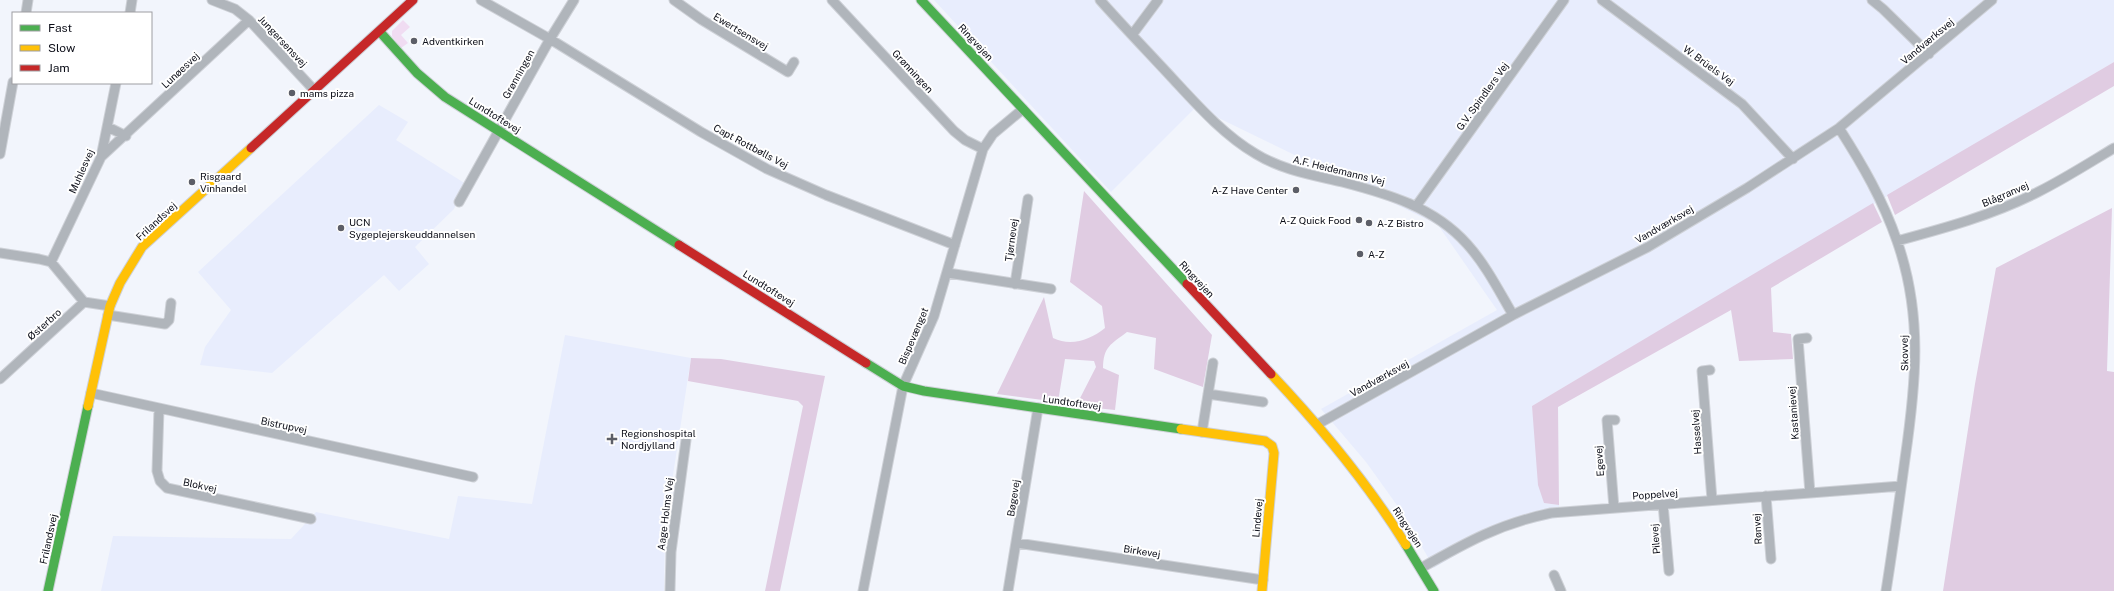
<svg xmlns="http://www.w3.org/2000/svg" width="2114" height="591" viewBox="0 0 2114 591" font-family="'Public Sans',sans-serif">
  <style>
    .built { fill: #e8edfd }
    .green { fill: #f0dcf2 }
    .forest { fill: #e0cce2 }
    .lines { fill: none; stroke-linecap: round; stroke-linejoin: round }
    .street-casing { stroke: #ced1d7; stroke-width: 11 }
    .fast-casing { stroke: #ced1d7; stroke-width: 11 }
    .slow-casing { stroke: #ced1d7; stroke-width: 11 }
    .jam-casing { stroke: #ced1d7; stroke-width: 11 }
    .street { stroke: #b0b5bb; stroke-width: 9 }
    .fast { stroke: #4caf50; stroke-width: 9 }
    .slow { stroke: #ffc107; stroke-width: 9 }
    .jam { stroke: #c62828; stroke-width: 9 }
    .poi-dot { fill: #5c5e67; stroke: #fff; stroke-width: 1.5 }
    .labels { text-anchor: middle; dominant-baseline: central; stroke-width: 4; stroke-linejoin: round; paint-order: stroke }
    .street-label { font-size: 10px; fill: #0b0d17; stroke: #fff }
    .poi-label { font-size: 10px; fill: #0b0d17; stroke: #fff; text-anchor: start }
  </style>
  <rect width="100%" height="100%" fill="#f2f5fc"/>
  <path class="built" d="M934,0H2114V62L1532,406L1544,503L1559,505V517L1519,526L1484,538L1434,568L1404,515L1366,462L1321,409L1497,310L1438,225L1196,107L1111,192Z
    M379,105L408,122L396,140L466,184L454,209L415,247L429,264L399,291L384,275L272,373L200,365L205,347L231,310L198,272Z
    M565,335L691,358L665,527L664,591H101L113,536L291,539L316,512L449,539L458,496L532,504Z"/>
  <path class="green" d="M403,20L410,27L401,35L408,43L401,48L392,36V31Z"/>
  <path class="forest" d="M2114,62V86L1895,215L1887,195Z
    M1084,191L1212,335L1203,387L1154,369L1156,338L1127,332C1111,344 1103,347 1103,368L1119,375L1115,410L1076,406L1096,367L1094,361L1065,359L1058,402L997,394L1044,297L1053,338C1071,347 1090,340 1105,328L1102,306L1070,282Z
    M1873,203L1882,222L1771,288L1773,332L1791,334L1793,359L1739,361L1731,310L1558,407L1559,505L1544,503L1538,485L1532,406Z
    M2112,208L2107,371L2114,372V591H1943L1975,384L1996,268Z
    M691,358L721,359L825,376L780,591H765L803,406L798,401L688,381Z"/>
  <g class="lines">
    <g class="street-casing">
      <path id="street" d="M212,0L235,9L249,20L314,90
        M481,0L550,39L701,132L767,169L826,195L955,245
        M674,0L702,20L788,72L794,62
        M832,0L954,131L965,140L983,149
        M1100,0C1124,27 1149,53 1174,80C1199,107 1224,135 1256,154C1282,170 1313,175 1342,182C1388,194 1434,207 1467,244C1486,265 1499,291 1513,315
        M1602,0L1742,104L1793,159
        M1872,0L1883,9L1929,54
        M26,13L28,0
        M130,13L132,0
        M1132,35L1158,0
        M108,127L126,136
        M1839,128C1862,164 1883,200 1897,241C1923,315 1916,383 1905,459C1899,503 1893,547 1886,591
        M0,154L13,82
        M101,157L249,20
        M459,202L550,39L574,0
        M1417,205L1564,0
        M1897,241C1945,228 1993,215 2038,192C2064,179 2089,163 2114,148
        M0,253L39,259L51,262L84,302
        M51,262L101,157L116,83
        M948,273L1051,289
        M1015,284L1028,199
        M108,315L165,324L169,320L171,303
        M1807,338L1798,339L1810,493
        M1710,370L1702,371L1712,500
        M0,379L84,302L110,306
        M91,393L473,477
        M1208,394L1263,402
        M159,408L157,471L160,481L167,488L311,519
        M1318,424L1513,315L1648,247L1747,188L1839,128L1992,0
        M1202,432L1213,363
        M1766,496L1771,559
        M1663,504L1669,571
        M1614,508L1607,420H1615
        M1017,543L1263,580
        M1421,568C1467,542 1499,524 1551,513L1901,486
        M1554,575L1561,591
        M670,591L671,552L686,440
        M863,591L903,386L934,316L983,149L993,134L1023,109
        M1008,591L1038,408"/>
    </g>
    <g class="fast-casing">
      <path id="fast" d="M921,0L1187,284
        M380,32L417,73L445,97L679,245
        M866,363L903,386L924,391L1181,429
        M1406,545L1434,591
        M48,591L88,406"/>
    </g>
    <g class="slow-casing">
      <path id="slow" d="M1271,374C1321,427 1367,482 1406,545
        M88,406L110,306L120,283L142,247L251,148
        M1181,429L1265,441L1272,446L1274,453L1262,591"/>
    </g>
    <g class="jam-casing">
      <path id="jam" d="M251,148L413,0
        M679,245L866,363
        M1187,284L1271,374"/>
    </g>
    <use href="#street" class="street"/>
    <use href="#fast" class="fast"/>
    <use href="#slow" class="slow"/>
    <use href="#jam" class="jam"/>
  </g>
  <g class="poi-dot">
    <circle cx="414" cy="41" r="4"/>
    <circle cx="292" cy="93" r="4"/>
    <circle cx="192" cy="182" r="4"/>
    <circle cx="1296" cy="190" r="4"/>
    <circle cx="1359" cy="220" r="4"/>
    <circle cx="1369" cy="223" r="4"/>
    <circle cx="341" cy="228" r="4"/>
    <circle cx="1360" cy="254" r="4"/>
    <path d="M610 433h4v4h4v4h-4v4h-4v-4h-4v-4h4z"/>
  </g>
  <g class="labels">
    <g class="street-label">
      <text transform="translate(741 31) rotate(31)">Ewertsensvej</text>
      <text transform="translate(283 41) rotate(47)">Jungersensvej</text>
      <text transform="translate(1927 41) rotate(-40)">Vandværksvej</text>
      <text transform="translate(976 42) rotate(47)">Ringvejen</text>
      <text transform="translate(1709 65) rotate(36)">W. Brüels Vej</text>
      <text transform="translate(180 70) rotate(-43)">Lunøesvej</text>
      <text transform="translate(913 71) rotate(47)">Grønningen</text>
      <text transform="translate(518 74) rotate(-61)">Grønningen</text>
      <text transform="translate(1482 96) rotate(-54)">G.V. Spindlers Vej</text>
      <text transform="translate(495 115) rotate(32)">Lundtoftevej</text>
      <text transform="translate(751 146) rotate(28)">Capt Rottbølls Vej</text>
      <text transform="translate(1339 170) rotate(14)">A.F. Heidemanns Vej</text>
      <text transform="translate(81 171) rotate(-66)">Muhlesvej</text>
      <text transform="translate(2005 194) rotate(-23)">Blågranvej</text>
      <text transform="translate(156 221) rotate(-43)">Frilandsvej</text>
      <text transform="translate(1664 224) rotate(-30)">Vandværksvej</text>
      <text transform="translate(1011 240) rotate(-82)">Tjørnevej</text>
      <text transform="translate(1197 279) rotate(47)">Ringvejen</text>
      <text transform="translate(769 288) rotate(32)">Lundtoftevej</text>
      <text transform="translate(44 324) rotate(-42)">Østerbro</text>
      <text transform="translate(913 336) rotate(-67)">Bispevænget</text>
      <text transform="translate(1904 353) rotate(-91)">Skovvej</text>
      <text transform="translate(1379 378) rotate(-29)">Vandværksvej</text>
      <text transform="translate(1072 402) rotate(8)">Lundtoftevej</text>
      <text transform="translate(1793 413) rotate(-94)">Kastanievej</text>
      <text transform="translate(284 425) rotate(12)">Bistrupvej</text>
      <text transform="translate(1696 432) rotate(-94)">Hasselvej</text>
      <text transform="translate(1599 461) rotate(-94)">Egevej</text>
      <text transform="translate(200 485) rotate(12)">Blokvej</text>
      <text transform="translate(1655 494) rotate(-4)">Poppelvej</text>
      <text transform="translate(1013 498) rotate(-81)">Bøgevej</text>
      <text transform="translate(665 514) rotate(-83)">Aage Holms Vej</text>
      <text transform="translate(1257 518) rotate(-85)">Lindevej</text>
      <text transform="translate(1408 527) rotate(57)">Ringvejen</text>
      <text transform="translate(1757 529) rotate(-94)">Rønvej</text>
      <text transform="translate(48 539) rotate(-78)">Frilandsvej</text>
      <text transform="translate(1655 539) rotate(-95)">Pilevej</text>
      <text transform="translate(1142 551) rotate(9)">Birkevej</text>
    </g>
    <g class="poi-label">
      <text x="422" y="41">Adventkirken</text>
      <text x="300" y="93">mams pizza</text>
      <text x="200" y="176">Risgaard<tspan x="200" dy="12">Vinhandel</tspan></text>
      <text x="1288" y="190" text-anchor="end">A-Z Have Center</text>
      <text x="1351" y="220" text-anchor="end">A-Z Quick Food</text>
      <text x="349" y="222">UCN<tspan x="349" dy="12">Sygeplejerskeuddannelsen</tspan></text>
      <text x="1377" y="223">A-Z Bistro</text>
      <text x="1368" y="254">A-Z</text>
      <text x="621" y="433">Regionshospital<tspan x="621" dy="12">Nordjylland</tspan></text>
    </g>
  </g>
  <rect x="12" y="12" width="140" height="72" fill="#ffffff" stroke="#9d9ea2"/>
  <rect x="20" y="25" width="20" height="6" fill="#4caf50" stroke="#9d9ea2"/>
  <text x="48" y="32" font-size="12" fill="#0b0d17">Fast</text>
  <rect x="20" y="45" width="20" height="6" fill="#ffc107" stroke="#9d9ea2"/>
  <text x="48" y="52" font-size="12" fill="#0b0d17">Slow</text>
  <rect x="20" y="65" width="20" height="6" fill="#c62828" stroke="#9d9ea2"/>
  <text x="48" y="72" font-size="12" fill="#0b0d17">Jam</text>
</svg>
